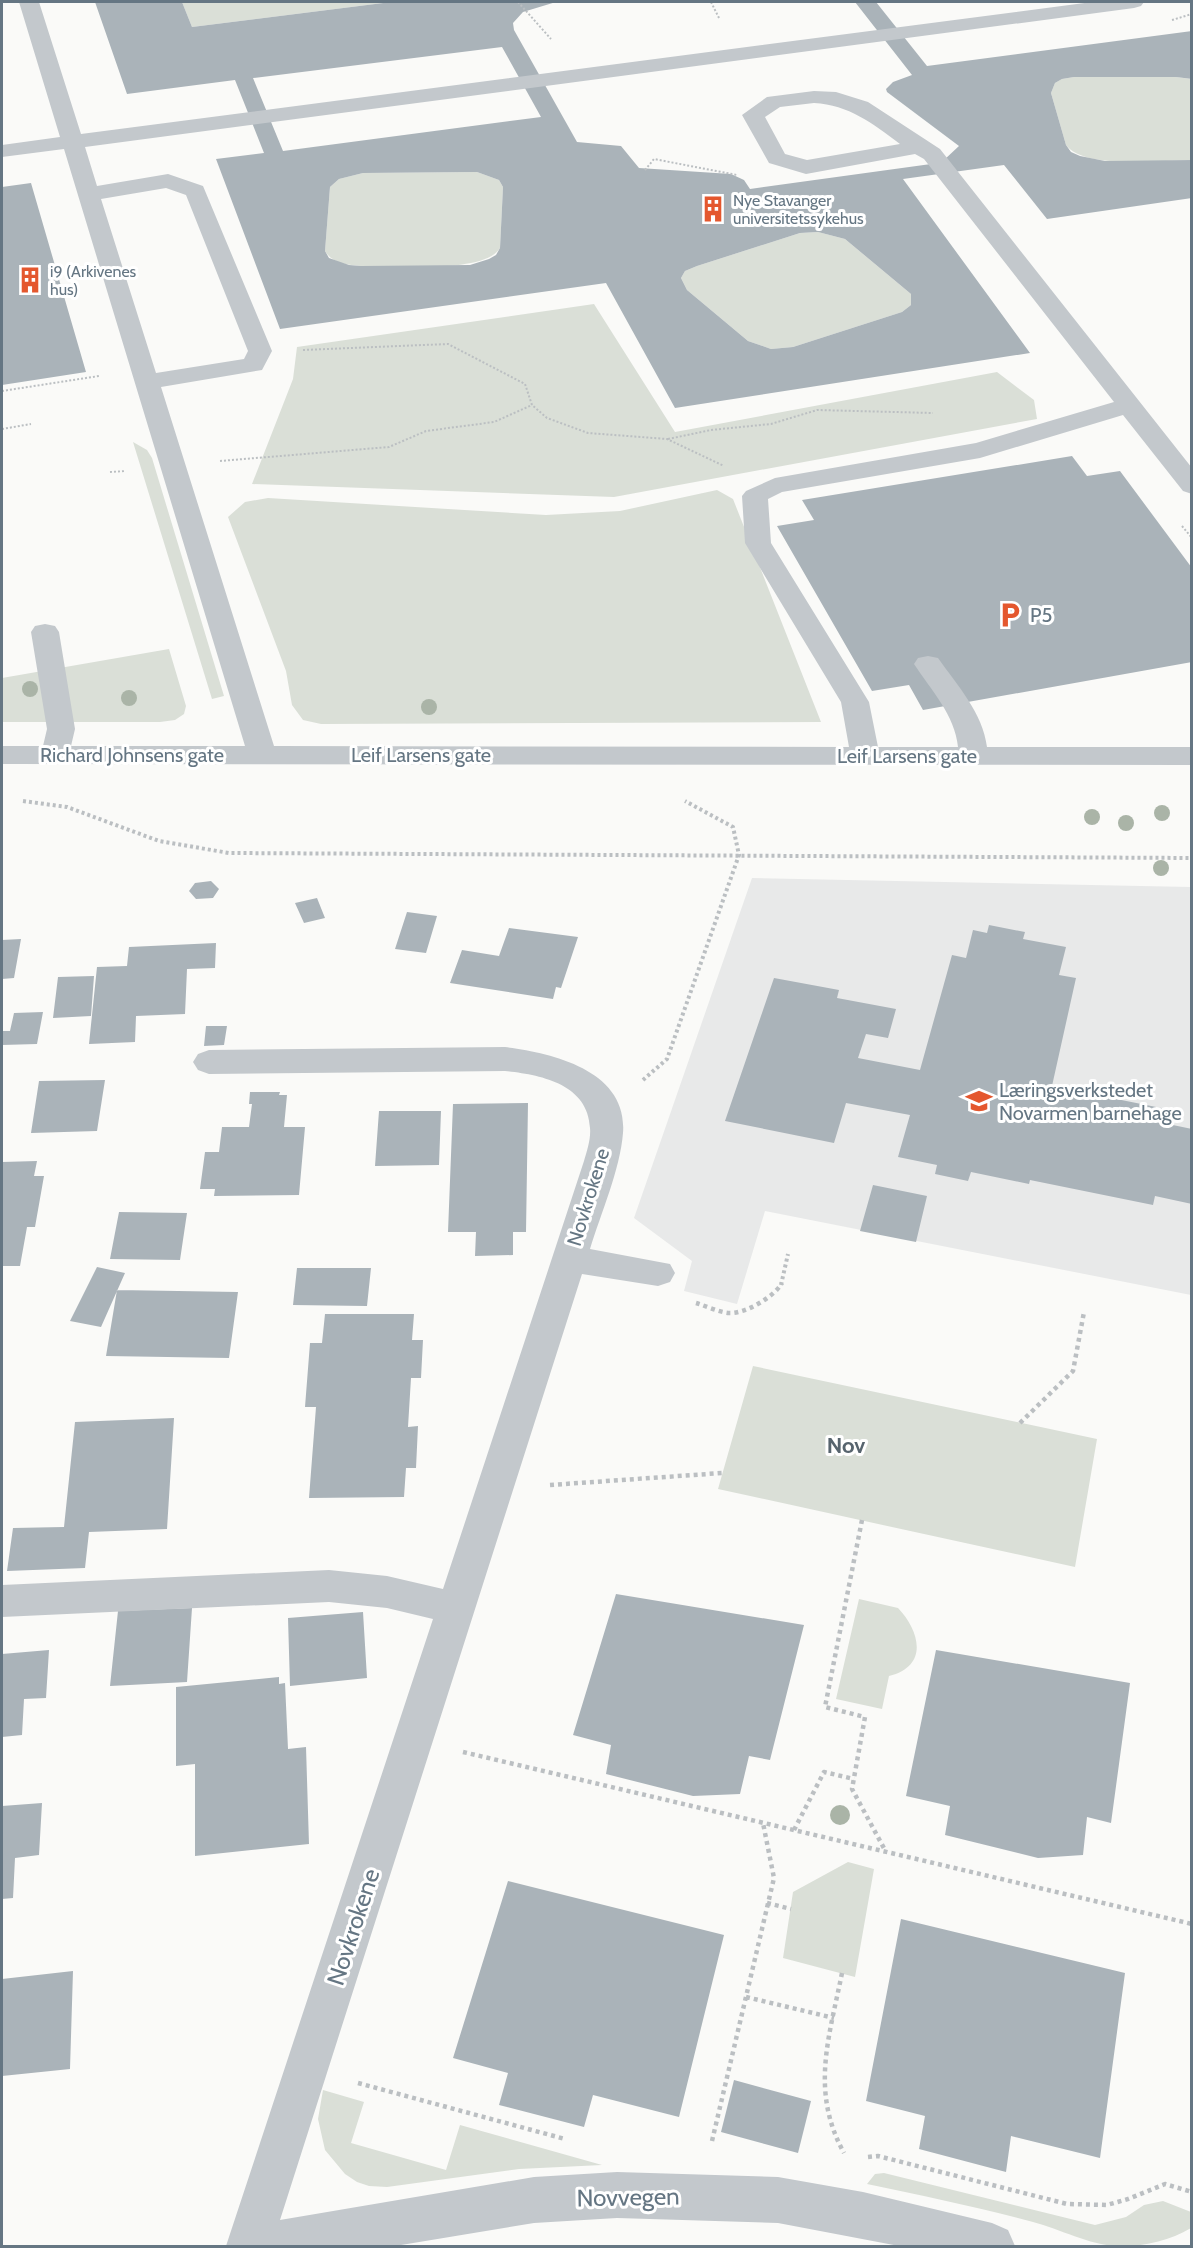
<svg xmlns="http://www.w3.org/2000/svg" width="1193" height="2248" viewBox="0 0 1193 2248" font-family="Cabin,sans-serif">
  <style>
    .built { fill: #e8e9e9 }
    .green { fill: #dadfd7 }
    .building { fill: #aab3b9; fill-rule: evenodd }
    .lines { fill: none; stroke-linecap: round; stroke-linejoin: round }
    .path-far2 { stroke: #bbbfc2; stroke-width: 2; stroke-dasharray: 2 2; stroke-linecap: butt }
    .path-far1 { stroke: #bbbfc2; stroke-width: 4; stroke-dasharray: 3 3; stroke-linecap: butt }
    .path { stroke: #bbbfc2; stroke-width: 4.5; stroke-dasharray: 4 4; stroke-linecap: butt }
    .minor { fill: #c3c8cc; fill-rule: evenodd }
    .tree { fill: #aab4a7 }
    .labels { text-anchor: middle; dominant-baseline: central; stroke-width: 6; stroke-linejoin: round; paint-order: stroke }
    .far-poi-label { font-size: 16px; fill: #657683; stroke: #fff; text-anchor: start }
    .poi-label { font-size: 20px; fill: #657683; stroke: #fff; text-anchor: start }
    .street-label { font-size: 20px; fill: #657683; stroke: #fff }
    .quarter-label { font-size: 22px; font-weight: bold; fill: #57646e; stroke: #fff }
    .near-street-label { font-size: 24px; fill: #657683; stroke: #fff }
  </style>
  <rect width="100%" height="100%" fill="#fafaf8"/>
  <path class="built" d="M752,878L1191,887V1295L765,1211L737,1304L684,1291L692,1261L634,1218Z"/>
  <path class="green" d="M182,2H391L192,27Z
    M1074,77H1176L1191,79V160C1161,160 1085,170 1066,145L1051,93L1055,83L1062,79Z
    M477,172L499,180L503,187L500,248C485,274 391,266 361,266C347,265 332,263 325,251L330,187L339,179L363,173Z
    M818,232L845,239L911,294V305L902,312L793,347L771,349L748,341L687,290L681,278L685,271L697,266L800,233Z
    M594,304L675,432L997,372L1034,400L1037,419L614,497L252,484L293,379L297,347Z
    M133,442L147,450L152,458L224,696L212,699Z
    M717,490L733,499L821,722L321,724L303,720L292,705L286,671L228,517L245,502L268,498L546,515L620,511Z
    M169,649L186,706L184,714L175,720L160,722H2V678Z
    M753,1366L1097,1439L1075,1567L718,1489Z
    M859,1599L898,1608C920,1631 929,1666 889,1676L882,1709L836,1699Z
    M848,1862L874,1869L855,1977L783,1958L793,1892Z
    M323,2090L364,2102L351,2143L446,2170L460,2125L602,2165L519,2169L387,2187L369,2186L357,2182L345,2174L325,2150L318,2119Z
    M884,2173L1095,2225L1126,2217L1144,2205L1163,2201L1191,2212V2228C1169,2241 1143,2247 1117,2246C1089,2245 1060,2229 1033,2222C978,2207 923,2196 867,2184L875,2174Z"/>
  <path class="building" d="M95,2H182L192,27L391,2H556L523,12L513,23L514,30L577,142L621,146L639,168L731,174L744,180L750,189L931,164L944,160L959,146L887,92L886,89L893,82L912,75L855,2H876L927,66L1192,31V79L1176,77H1074L1062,79L1055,83L1051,93L1066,145L1071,152L1080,156L1105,161L1192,160V198L1047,219L1004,165L903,179L1030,353L675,408L606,283L280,329L216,159L264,153L235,80L127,94ZM502,47L541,117L283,151L253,78ZM477,172L499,180L503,187L500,248L496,255L489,259L470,265L361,266L349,265L329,258L325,251L330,187L339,179L363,173ZM818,232L845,239L911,294V305L902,312L793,347L771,349L748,341L687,290L681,278L685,271L697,266L800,233Z
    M31,183L86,372L2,385V187Z
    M1072,456L1087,476L1120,471L1192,568V662L923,710L909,685L872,691L777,526L814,520L802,500Z
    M211,881L219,889L213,898L196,899L189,891L195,883Z
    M317,898L325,918L304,923L295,903Z
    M407,912L437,916L426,953L395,949Z
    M989,925L1025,932L1023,939L1066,947L1059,975L1076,978L1052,1086L1171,1110L1168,1124L1192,1129V1204L1155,1196L1153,1205L1030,1180L1029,1184L971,1172L968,1181L935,1174L937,1165L898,1157L910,1115L846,1103L834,1143L725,1121L774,978L839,990L837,998L896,1009L888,1038L866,1034L858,1058L920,1070L952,955L966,958L973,930L987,933Z
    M509,928L578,937L561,988L556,987L553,999L450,983L462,950L499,956Z
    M21,939L14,978L2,979V940Z
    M216,943L215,968L187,969L185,1014L136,1016L135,1042L89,1044L97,967L127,966L129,947Z
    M94,976L91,1016L53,1018L58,977Z
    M43,1012L37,1044L2,1045V1031H10L14,1013Z
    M206,1026H227L224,1045L204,1046Z
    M105,1080L97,1131L31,1133L39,1081Z
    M250,1092H280L279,1095H287L284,1127H305L299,1195L214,1196L215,1189H200L205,1152H219L222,1127H249L252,1104H249Z
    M528,1103L526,1232H513V1255L475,1256L476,1232H448L453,1104Z
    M379,1111H441L439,1165L375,1166Z
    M37,1161L34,1176H44L35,1227H27L20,1266H2V1162Z
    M873,1185L927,1196L916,1242L860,1231Z
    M119,1212L187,1213L180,1260L110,1259Z
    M97,1267L125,1273L101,1327L70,1321Z
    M297,1268H371L367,1306L293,1305Z
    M117,1290L238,1292L229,1358L106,1356Z
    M325,1314H414L412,1340H423L421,1378H411L408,1427L418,1426L416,1468H406L404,1497L309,1498L316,1407H305L310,1343H322Z
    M174,1418L167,1529L89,1532L85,1568L7,1571L13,1528L64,1527L75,1422Z
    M616,1594L804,1625L770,1760L749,1756L740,1794L693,1796L606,1774L611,1745L573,1735Z
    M192,1608L187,1682L110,1686L118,1611Z
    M363,1612L367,1678L290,1686L288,1618Z
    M49,1650L46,1698L24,1699L22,1735L2,1737V1654Z
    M936,1650L1130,1683L1111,1823L1087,1817L1083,1855L1038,1858L945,1835L950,1806L906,1796Z
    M279,1677V1684L285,1683L288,1749L306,1747L309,1844L195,1856V1764L176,1766V1687Z
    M42,1803L39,1855L15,1858L13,1898L2,1899V1806Z
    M508,1881L724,1935L679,2117L593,2095L584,2127L499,2105L508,2073L453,2058Z
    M901,1919L1125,1973L1100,2158L1011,2136L1006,2172L919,2149L925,2116L866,2101Z
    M73,1971L70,2069L2,2076V1979Z
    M734,2080L811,2101L798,2153L721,2132Z"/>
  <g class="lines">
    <path class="path-far2" d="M518,2L551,39
      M711,2L719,18
      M1172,20L1192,14
      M645,170L654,159L737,175
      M303,350L448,344L525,384L532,405L547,418L588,433L667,439L724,466
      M2,391L99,376
      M2,429L31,424
      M668,439L711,430L771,424L817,410L933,413
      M220,461L389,447L426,431L494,422L532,405
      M110,472L126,471
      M1182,526L1192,538"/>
    <path class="path-far1" d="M23,801L67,807L159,841L229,853L1192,858
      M643,1080L667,1059L739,855L733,827L685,801
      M781,1285L788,1254"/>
    <path class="path" d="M696,1303C706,1306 718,1312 729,1313C745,1314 774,1297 782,1283
      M1020,1423L1073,1371L1084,1312
      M550,1485L722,1473
      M862,1520L825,1707L865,1717L852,1789L886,1852
      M463,1752L1192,1924
      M794,1830L824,1772L854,1779
      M767,1903L791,1909
      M842,1973C829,2038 810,2091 844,2153
      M746,1997L834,2018
      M358,2083L565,2139
      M712,2141L774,1878L763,1823
      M868,2157L878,2156L1067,2204L1107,2205L1128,2199L1165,2184L1192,2192"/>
    <path class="minor" d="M19,2H39L81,134L1092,2H1144L1141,6L1134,8L85,147L97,186L168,174L203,186L272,351L262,370L161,387L274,746L849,747L841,702L745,543L742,496L746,491L775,478L976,443L1114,402L924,159L915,154L806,174L769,163L742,115L767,97L814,91L836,92L868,102L940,149L1192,468V494L1183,491L1123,415L980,458L782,492L768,499L771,543L869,702L878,747H958C955,715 931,690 914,664L918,658L928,656L938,658C957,685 983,713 987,747H1192V765L2,764V746H43L47,729L31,632L35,626L45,624L55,626L59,632L75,729L71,746H245L64,149L2,157V145L60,137ZM814,103C849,105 872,123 900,144L807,160L785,154L765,117L780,107ZM166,188L186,195L248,351L244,359L156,373L101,199Z
      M505,1047C552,1053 628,1070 623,1133C620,1170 601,1213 590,1249L670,1264L675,1273L670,1282L658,1286L582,1274L280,2220L534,2177L617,2172L778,2177L863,2192L992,2223L1008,2230L1015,2246H899L778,2223L617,2218L534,2223L395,2246H226L433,1619L387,1608L329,1602L2,1617V1585L329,1570L387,1576L443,1589L584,1161C587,1151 591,1139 590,1128C588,1084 541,1075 505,1071L209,1074L198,1070L193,1062L198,1054L209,1050Z"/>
  </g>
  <g class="tree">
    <circle cx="30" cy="689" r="8"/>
    <circle cx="129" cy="698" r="8"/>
    <circle cx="429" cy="707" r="8"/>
    <circle cx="1162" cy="813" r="8"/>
    <circle cx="1092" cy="817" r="8"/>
    <circle cx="1126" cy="823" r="8"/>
    <circle cx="1161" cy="868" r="8"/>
    <circle cx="840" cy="1815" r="10"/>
  </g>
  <defs>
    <g id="building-bare" transform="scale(2.07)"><path d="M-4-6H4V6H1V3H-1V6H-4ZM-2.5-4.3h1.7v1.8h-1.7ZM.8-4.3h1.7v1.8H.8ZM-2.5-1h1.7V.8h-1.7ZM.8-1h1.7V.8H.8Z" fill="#e4572e" stroke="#fff" stroke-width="2.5" paint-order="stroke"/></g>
    <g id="parking-bare" transform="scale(2.07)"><path d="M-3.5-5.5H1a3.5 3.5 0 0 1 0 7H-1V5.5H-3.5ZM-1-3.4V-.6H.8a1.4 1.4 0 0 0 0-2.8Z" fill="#e4572e" stroke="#fff" stroke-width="2.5" paint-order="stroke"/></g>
    <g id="school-bare" transform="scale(2.07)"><path d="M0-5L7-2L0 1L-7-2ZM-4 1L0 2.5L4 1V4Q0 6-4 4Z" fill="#e4572e" stroke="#fff" stroke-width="2.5" paint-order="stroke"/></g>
  </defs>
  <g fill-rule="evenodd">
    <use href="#building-bare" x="713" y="209"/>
    <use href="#building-bare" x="30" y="280"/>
    <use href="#parking-bare" x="1010" y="615"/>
    <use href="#school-bare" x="979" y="1101"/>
  </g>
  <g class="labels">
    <g class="far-poi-label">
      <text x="733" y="200">Nye Stavanger<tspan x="733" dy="18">universitetssykehus</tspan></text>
      <text x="50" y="271">i9 (Arkivenes<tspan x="50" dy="18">hus)</tspan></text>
    </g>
    <g class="poi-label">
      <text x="1030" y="615">P5</text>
      <text x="999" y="1090">Læringsverkstedet<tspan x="999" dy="23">Novarmen barnehage</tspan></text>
    </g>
    <g class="street-label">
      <text x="132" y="755">Richard Johnsens gate</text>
      <text x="421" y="755">Leif Larsens gate</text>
      <text x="907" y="756">Leif Larsens gate</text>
      <text transform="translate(588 1197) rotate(-73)">Novkrokene</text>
    </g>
    <g class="quarter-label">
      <text x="846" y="1445">Nov</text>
    </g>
    <g class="near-street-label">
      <text transform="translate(353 1927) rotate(-72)">Novkrokene</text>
      <text transform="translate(628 2197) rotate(-1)">Novvegen</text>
    </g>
  </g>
  <rect width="1193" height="2248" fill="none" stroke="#657683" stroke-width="6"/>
</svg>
